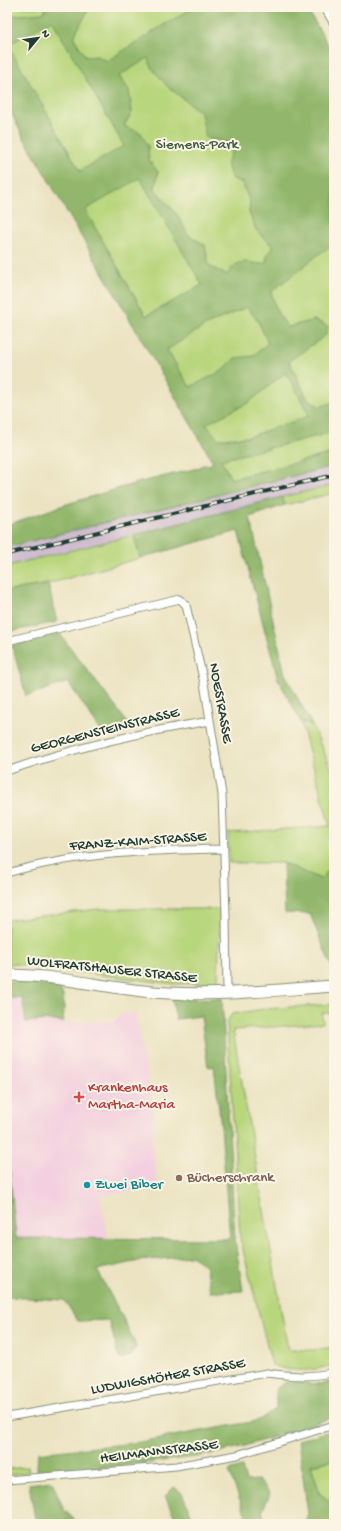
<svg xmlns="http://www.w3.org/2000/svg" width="341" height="1531" viewBox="0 0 341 1531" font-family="'Gochi Hand',sans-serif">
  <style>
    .built { fill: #f3cfdf }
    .industrial { fill: #cfbdce }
    .green { fill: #b8d67c; stroke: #6c8a58 }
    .forest { fill: #92b76c; stroke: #587a50; fill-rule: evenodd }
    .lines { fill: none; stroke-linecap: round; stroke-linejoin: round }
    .minor-casing { stroke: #85907a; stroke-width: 9 }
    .secondary-casing { stroke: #85907a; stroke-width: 12 }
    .primary-casing { stroke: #85907a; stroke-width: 13 }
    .minor { stroke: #fff; stroke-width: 7 }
    .secondary { stroke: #fff; stroke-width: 10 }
    .primary { stroke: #fff; stroke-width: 11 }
    .rail-casing { stroke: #1f3d34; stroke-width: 4 }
    .rail { stroke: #fcf5e5; stroke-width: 2.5; stroke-dasharray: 8; stroke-linecap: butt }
    .health-dot { fill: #e0444e; stroke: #fcf5e5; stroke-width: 1.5 }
    .education-dot { fill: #8d6e63; stroke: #fcf5e5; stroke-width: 1.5 }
    .culture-dot { fill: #0f9aa8; stroke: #fcf5e5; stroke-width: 1.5 }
    .labels { text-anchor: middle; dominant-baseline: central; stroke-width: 4; stroke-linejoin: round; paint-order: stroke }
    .park-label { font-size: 15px; fill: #3e5c42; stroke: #fcf5e5 }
    .street-label { font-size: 15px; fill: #1f3d34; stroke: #fcf5e5 }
    .health-label { font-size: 15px; fill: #be3a42; stroke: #fcf5e5; text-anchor: start }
    .education-label { font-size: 15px; fill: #785e54; stroke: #fcf5e5; text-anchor: start }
    .culture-label { font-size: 15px; fill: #0d838f; stroke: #fcf5e5; text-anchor: start }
  </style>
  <rect width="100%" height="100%" fill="#fcf5e5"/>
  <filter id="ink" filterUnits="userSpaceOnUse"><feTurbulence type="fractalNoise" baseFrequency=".025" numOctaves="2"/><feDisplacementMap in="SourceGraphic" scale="8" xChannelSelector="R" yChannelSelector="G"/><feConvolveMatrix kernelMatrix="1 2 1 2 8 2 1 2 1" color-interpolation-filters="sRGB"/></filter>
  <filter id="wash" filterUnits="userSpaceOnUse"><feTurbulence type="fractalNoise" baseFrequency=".012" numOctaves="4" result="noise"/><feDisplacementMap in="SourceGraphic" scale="16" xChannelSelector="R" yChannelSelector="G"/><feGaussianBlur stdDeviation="0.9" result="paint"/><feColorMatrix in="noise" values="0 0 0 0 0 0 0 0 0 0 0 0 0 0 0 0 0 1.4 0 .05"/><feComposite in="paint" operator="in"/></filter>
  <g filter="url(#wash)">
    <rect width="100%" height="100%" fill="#ebe3c1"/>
    <path class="built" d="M22,997L26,1022L46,1020L69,1023L115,1021L121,1014L136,1013L144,1063L147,1070L154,1120L152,1136L158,1187L100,1196L108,1239L16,1238L7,1144V999Z"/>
    <path class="industrial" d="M334,466V485L7,566V547Z"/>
    <path class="green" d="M7,7H306L334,55V453L231,479L221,460L7,93Z
      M334,485V493L285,505L282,497Z
      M134,535L140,558L48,584L7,591V566Z
      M301,722L312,725L334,775V863L321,880L283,863H229L228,833L330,826Z
      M99,909H220L218,982L174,984L7,963V920Z
      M334,1004V1013H322L323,1023L233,1030L288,1350H313L334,1347V1365C310,1371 295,1373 272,1365L240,1238L227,1022L232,1014L264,1009Z
      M334,1460V1504L320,1494L311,1465Z
      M28,1467L29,1472L7,1475V1469Z"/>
    <path class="forest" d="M47,7H86L87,13L77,30L74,38L86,57L97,56L107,61L165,24L195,7H306L334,55V246L323,251L271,292L277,312L288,327L314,320L328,326L326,335L289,361L307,398L320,407L334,402V432L221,460L231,479L334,453V466L7,547V525L67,504L133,484L198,468L205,464L209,465L213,462L21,133L7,104V16L43,13ZM52,20L124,146L80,171L8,45ZM148,58L151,67L167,86L201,113L206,138L229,143L231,153L227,163L231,178L242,183L250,202L249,212L256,230L274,247L267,255L266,263C254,266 246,258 235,265C232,267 229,272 227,275L209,266L205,245L188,235L178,216L155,189L158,172L149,160L148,146L141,133L124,126L132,112L129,90L119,76ZM140,178L202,285L146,316L85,210ZM247,307L258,321L268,343L253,356L235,358L222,371L190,387L167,350L206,325ZM285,373L296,389L309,416L248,437L218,439L206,424L248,403Z
      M282,497L285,505L250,517L285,674L312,725L301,722L278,679L238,531L140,558L134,535Z
      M48,584L57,622L8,632L7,591Z
      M59,633L133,730L105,737L68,682L26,696L12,645Z
      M283,863L321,879L334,863V973L310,914L285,913Z
      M7,981L58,986C66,995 64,1010 63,1022L46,1020L26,1022L22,997L7,999Z
      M222,998L235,1240L243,1291L210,1292L205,1265L191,1256L139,1261L97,1270L122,1316L136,1346L131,1356L119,1359L109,1320L78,1321L64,1300L7,1297V1144L16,1238L230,1239L221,1126L214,1066L208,1067L201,1016L176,1019L172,999Z
      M334,1380V1417L245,1446L196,1457L110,1467L37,1470L38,1453L134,1443L257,1421L276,1409V1389L286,1382L322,1384Z
      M334,1430V1460L311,1465L320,1494L334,1504V1524H304L308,1514L298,1440Z
      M242,1467L246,1481L259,1480L270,1494L262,1511L266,1524H249L229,1471Z
      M52,1481L64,1510L79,1524H36L29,1484Z
      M174,1487L182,1493L195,1524H178L165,1496Z"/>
  </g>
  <g filter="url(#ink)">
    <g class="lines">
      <g class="minor-casing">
        <path id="minor" d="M7,641L180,599L186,605L204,683L222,794L226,915L227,993
          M7,771C73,748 141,732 210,721
          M7,873C77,853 152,850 224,849
          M7,1417L267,1373C289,1376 312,1378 334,1372
          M7,1480L176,1466L237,1455L334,1425"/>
      </g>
      <g class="secondary-casing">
        <path id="secondary" d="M326,7L334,21"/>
      </g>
      <g class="primary-casing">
        <path id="primary" d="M7,975C53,975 97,986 143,991C206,998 270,990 334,986"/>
      </g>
      <use href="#minor" class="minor"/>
      <use href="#secondary" class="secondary"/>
      <use href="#primary" class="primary"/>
      <g class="rail-casing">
        <path id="rail" d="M7,554L334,475"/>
      </g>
      <use href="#rail" class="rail"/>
    </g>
  </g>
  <path class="health-dot" d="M77 1091h4v4h4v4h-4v4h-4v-4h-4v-4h4z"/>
  <circle class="education-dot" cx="179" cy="1178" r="4"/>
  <circle class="culture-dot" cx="87" cy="1185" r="4"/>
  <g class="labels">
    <g class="park-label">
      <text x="197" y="145">Siemens-Park</text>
    </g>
    <g class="street-label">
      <text transform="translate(220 703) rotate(80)">NOESTRASSE</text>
      <text transform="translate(105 731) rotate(-14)">GEORGENSTEINSTRASSE</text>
      <text transform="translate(138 842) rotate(-4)">FRANZ-KAIM-STRASSE</text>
      <text transform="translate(112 970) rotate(6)">WOLFRATSHAUSER STRASSE</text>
      <text transform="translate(168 1377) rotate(-10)">LUDWIGSHÖHER STRASSE</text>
      <text transform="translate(159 1452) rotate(-7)">HEILMANNSTRASSE</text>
    </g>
    <g class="health-label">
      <text x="88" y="1088">Krankenhaus<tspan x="88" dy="17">Martha-Maria</tspan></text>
    </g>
    <g class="education-label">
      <text x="187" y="1178">Bücherschrank</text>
    </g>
    <g class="culture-label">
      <text x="95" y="1185">Zwei Biber</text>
    </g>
  </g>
  <rect width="341" height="1531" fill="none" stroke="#fcf5e5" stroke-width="24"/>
  <g transform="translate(38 38) rotate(61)" stroke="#fcf5e5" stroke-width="3" paint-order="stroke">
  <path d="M0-3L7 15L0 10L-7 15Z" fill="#1f3d34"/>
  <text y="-6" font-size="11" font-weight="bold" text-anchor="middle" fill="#1f3d34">N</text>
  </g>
</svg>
